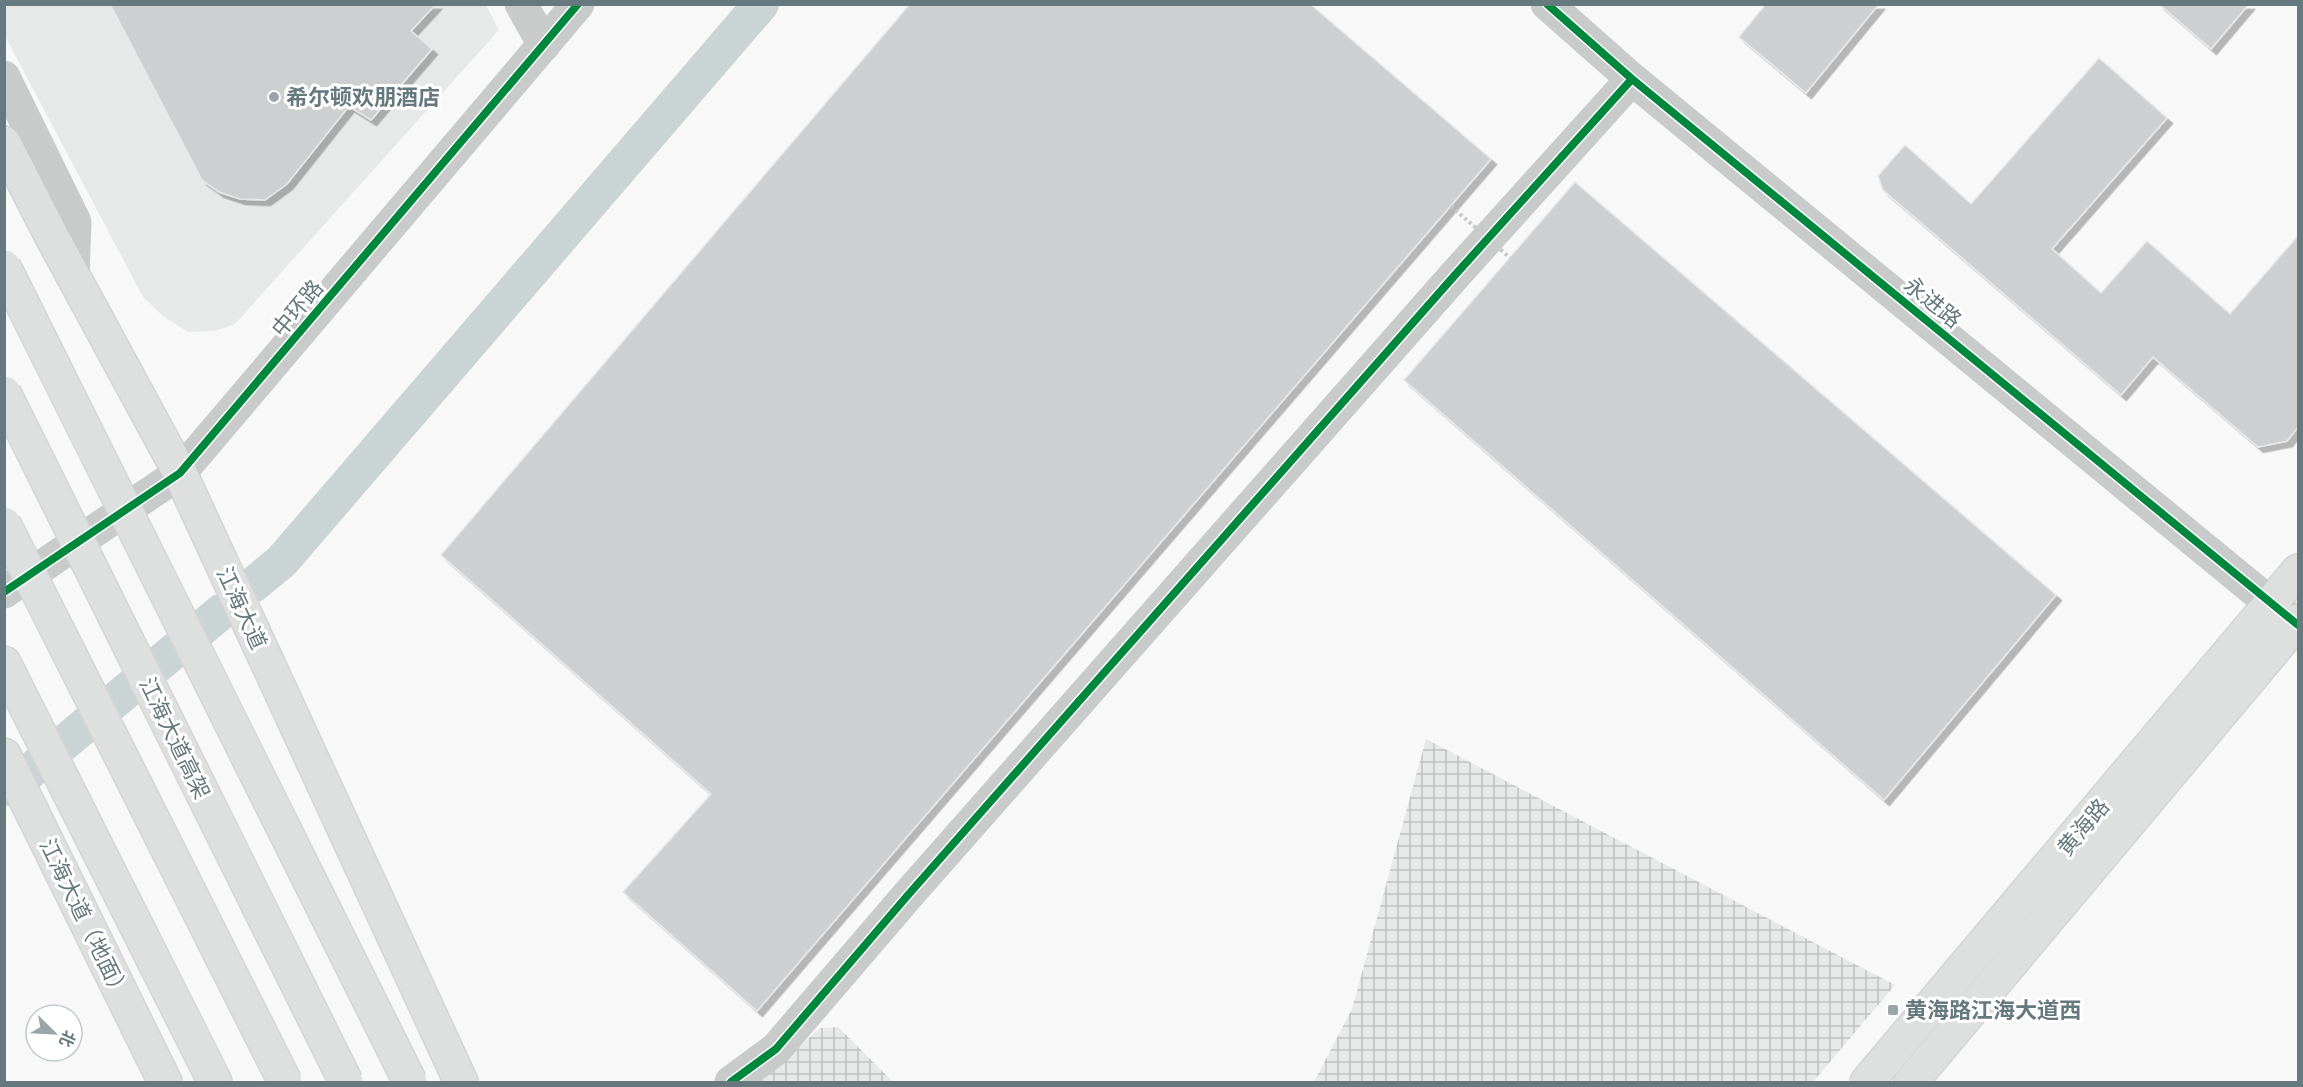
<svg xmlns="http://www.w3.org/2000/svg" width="2303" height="1087" viewBox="0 0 2303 1087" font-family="'Titillium Web','Noto Sans SC',sans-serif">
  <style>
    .built { fill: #e7e9e8 }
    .industrial { fill: url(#industrial-grid) }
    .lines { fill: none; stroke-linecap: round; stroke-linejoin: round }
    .canal { stroke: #cad4d4; stroke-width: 36 }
    .building { fill: #cdcfd0; stroke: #e8e8e8; stroke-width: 1.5; filter: url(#shadow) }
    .major-casing { stroke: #d3d4d5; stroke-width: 36 }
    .highway-casing { stroke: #d4d5d5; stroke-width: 36 }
    .minor { stroke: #c9cbcb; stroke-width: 33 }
    .major { stroke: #dedfdf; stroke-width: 33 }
    .highway { stroke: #dedfdf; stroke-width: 33 }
    .highway-bridge-casing { stroke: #d4d5d5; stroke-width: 36; stroke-linecap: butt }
    .path-bridge { stroke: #c7c8c9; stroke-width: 4; stroke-dasharray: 3 3; stroke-linecap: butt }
    .highway-bridge { stroke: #dedfdf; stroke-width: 33 }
    .cycleway-casing { stroke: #fff; stroke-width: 11 }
    .cycleway { stroke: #00873e; stroke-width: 8 }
    .poi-dot { fill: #99a5a9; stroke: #fff; stroke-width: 2 }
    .labels { text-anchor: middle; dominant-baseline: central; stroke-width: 6; stroke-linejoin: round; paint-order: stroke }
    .poi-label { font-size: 22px; font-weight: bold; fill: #66797f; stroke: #fff; text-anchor: start }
    .street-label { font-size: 22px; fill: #66797f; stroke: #fff }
  </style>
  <defs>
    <pattern id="industrial-grid" width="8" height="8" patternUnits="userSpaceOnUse" patternTransform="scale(1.5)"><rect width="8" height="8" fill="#e7e9e8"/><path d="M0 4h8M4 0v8" fill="none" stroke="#bfc2c1"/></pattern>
    <filter id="shadow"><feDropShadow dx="5.5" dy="5.5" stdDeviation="0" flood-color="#0004"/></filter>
  </defs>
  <rect width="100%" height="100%" fill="#f8f8f8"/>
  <path class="built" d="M4,5H486L499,30L235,324L215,331L188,332L163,316L143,297L5,36Z"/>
  <path class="industrial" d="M1426,739L1895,985L1813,1082H1314L1352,1009Z
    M838,1027L893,1082H754L778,1066L820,1028Z"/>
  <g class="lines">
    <path class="canal" d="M253,585L282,561L761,4
      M10,788L221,612"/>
  </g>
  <path class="building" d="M110,4H436L411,31L432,49L371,120L349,106L287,184L265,200L240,199L219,192L202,180Z
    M910,4H1310L1491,159L757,1011L623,892L711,794L441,555Z
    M1766,4H1879L1806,93L1739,37Z
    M2159,4H2249L2211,49Z
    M2099,58L2167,118L2052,249L2101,293L2147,241L2230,314L2298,236V427L2287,441L2258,447L2153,357L2121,395L1883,190L1878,176L1905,145L1971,204Z
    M1575,182L2056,595L1884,800L1404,380Z"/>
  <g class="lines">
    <g class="major-casing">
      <path id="major" d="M4,143L51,235L180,473L461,1082
        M4,755L165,1082
        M1867,1082L2298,571
        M1911,1082L2298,621"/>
    </g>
    <g class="highway-casing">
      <path id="highway" d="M4,663L215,1082"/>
    </g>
    <path class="minor" d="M521,4L544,45
      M1547,4L1632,79L2292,621
      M4,77L75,222L73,276
      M4,592L180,473L578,4
      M731,1082L776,1049L908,895L1455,275L1632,79"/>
    <use href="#major" class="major"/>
    <use href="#highway" class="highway"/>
    <g class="highway-bridge-casing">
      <path id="highway-bridge" d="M4,267L410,1082
        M4,393L346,1082
        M4,524L285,1082"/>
    </g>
    <path class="path-bridge" d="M1451,206L1510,258"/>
    <use href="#highway-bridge" class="highway-bridge"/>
    <g class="cycleway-casing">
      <path id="cycleway" d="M1547,4L1632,79L2298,625
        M4,592L180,473L578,4
        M731,1082L776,1049L908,895L1455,275L1632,79"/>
    </g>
    <use href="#cycleway" class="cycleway"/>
  </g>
  <g class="poi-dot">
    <circle cx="274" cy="97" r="6"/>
    <rect x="1887" y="1004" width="12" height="12" rx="3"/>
  </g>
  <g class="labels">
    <g class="poi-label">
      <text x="286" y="97">希尔顿欢朋酒店</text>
      <text x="1905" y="1010">黄海路江海大道西</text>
    </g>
    <g class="street-label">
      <text transform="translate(1933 302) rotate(39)">永进路</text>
      <text transform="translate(297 308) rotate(-50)">中环路</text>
      <text transform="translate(242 608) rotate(65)">江海大道</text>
      <text transform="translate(175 738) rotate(64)">江海大道高架</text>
      <text transform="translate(2083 827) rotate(-50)">黄海路</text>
      <text transform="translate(85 919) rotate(64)">江海大道（地面）</text>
    </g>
  </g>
  <rect width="2303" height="1087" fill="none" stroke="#66797f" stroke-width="12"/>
  <g transform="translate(54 1033) rotate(114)"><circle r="28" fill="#ffffff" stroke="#c2c9cc" stroke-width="1.5"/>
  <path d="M0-4.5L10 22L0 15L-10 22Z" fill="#99a5a9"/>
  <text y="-9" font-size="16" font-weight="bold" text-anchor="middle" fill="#66797f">北</text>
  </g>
</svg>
